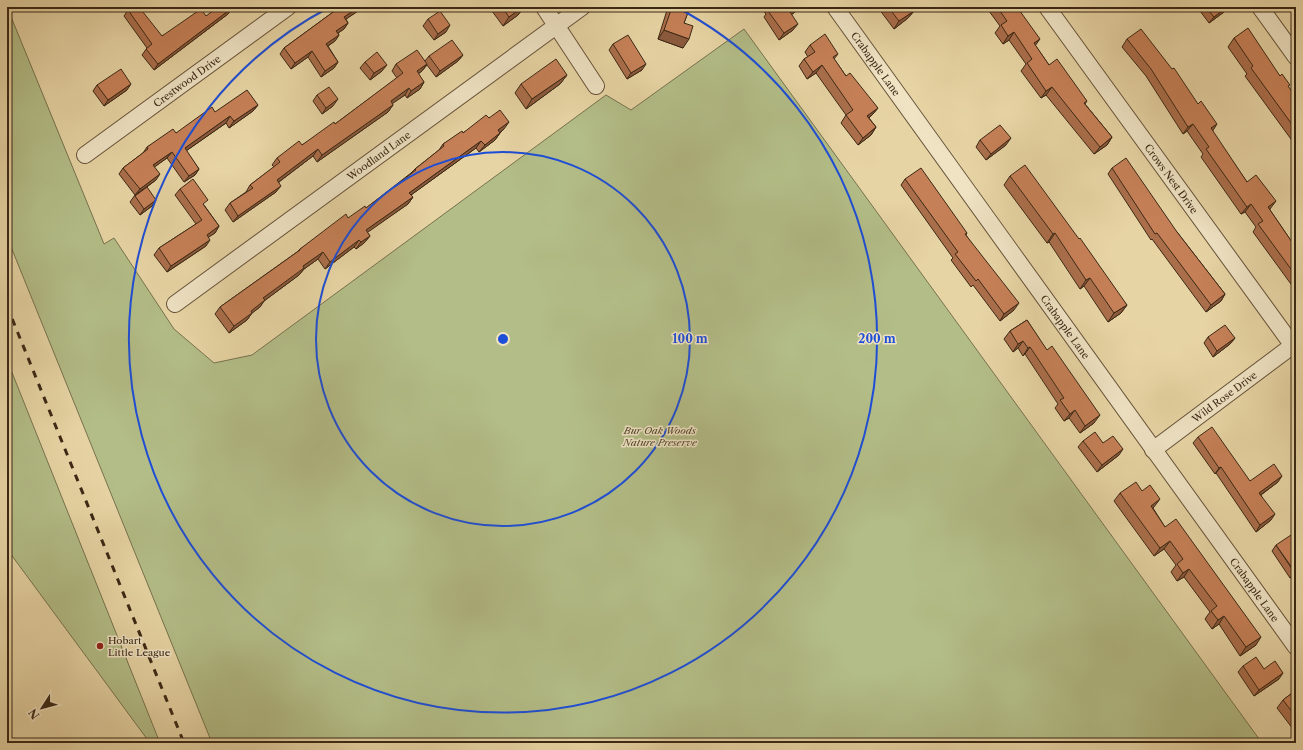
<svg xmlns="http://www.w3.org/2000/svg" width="1303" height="750" viewBox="0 0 1303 750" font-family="'Libre Caslon Text',serif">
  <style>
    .green { fill: #b3bd87; stroke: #77724e }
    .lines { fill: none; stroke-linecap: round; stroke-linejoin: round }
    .minor-casing { stroke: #665339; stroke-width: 18 }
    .minor { stroke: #efe3c4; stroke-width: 16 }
    .rail { stroke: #3b2815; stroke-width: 3; stroke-dasharray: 7 7; stroke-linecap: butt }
    .wall { fill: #aa6e4b; stroke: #3b2815 }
    .shaded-wall { fill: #8b5a3d; stroke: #3b2815 }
    .building { fill: #c68057; stroke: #3b2815 }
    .ring { fill: none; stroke: #1d4ed8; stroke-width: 2 }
    .poi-dot { fill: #8f2418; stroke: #efe3c4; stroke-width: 1.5 }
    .labels { text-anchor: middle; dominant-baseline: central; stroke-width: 3; stroke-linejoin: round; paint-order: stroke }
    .street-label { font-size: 10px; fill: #3b2815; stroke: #efe3c4 }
    .park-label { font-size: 10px; font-style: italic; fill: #53462c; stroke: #efe3c4 }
    .poi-label { font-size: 10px; fill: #3b2815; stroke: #efe3c4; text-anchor: start }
    .centre { fill: #1d4ed8; stroke: #efe3c4; stroke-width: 2 }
    .ring-label { font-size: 12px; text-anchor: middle; font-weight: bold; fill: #1d4ed8; stroke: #efe3c4; stroke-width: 3; stroke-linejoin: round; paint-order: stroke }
  </style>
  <rect width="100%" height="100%" fill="#e7d4a4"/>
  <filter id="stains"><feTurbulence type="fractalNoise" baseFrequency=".005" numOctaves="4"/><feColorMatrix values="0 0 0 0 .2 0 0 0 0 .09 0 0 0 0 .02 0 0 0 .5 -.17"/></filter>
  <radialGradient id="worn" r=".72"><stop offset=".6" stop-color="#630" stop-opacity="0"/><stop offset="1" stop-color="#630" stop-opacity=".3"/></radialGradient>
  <path class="green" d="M7,7L104,244L114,238L174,329L214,363L252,355L606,95L631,110L744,29L1262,743H212L7,237Z
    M7,360L160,743H150L7,549Z"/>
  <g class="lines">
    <g class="minor-casing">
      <g id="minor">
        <path d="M544,7L596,86"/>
        <path id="s1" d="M835,7L1296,647"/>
        <path id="s2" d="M1047,7L1296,350"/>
        <path d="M1260,7L1296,57"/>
        <path id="s3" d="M85,155L288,7"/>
        <path id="s4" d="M175,304L582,7"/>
        <path id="s5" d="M1153,450L1296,343"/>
      </g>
    </g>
    <use href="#minor" class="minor"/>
    <path class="rail" d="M7,306L184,743"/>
  </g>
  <path class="wall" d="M340,7H364L346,19L348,23L344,29L338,33L339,35L335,41L328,46L338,62L334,68L321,77L308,57L291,69L280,54L284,48Z
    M489,7H524L518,15L503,26Z
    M668,7H690L684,23L683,48L658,39Z
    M760,7H799L795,12L791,15L793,30L779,40L764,17L766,14Z
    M880,7H911L914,11L908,18L894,29L879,9Z
    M986,7H1017L1035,45L1049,65L1087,101L1085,104L1112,137L1107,145L1094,154L1046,95L1041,98L1021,71L1026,64L1009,40L1003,44L995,33L1000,26Z
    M1197,7H1228L1224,12L1209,23Z
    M232,8L228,14L154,70L142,55L147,48L124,16L128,10L162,36L206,16Z
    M428,19L446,32L434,40L423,26Z
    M1234,38L1280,76L1296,97V146L1245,76L1247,74L1228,47Z
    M1127,39L1212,131L1247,182L1270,209V210L1296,248V291L1253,232L1256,227L1245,212L1241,214L1201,157L1203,154L1187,131L1183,134L1146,76L1122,47Z
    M613,44L642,70L627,79L609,50Z
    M810,45L838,54L834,59L846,76L878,108L872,115L869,118L876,127L871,135L858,145L841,123L846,115L816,73L807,79L799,66L804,59L808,57L805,52Z
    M463,55L458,61L436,77L427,65L422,71L418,74L424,82L420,89L407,98L405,95L392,103L393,105L388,112L317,162L313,156L279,182L276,192L233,222L225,210L230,203L246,192L250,185L274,167L272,165L277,158L302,145L335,124L397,78L392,71L396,64L425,61L429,56Z
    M365,62L382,71L370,80L360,68Z
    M567,75L560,84L526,109L515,93L521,84Z
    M97,85L127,90L104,106L93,91Z
    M317,95L333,106L322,114L313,101Z
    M258,105L253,111L229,128L226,123L186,151L199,169L195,175L184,182L167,158L154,167L156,180L139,193L156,200L152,206L140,215L130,202L135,195L119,174L123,168L143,153L147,147L176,133Z
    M489,118L504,129L500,133L495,140L479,152L476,148L411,195L413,197L408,204L367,232L370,236L364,243L356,249L354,247L325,269L318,259L304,269L299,275L264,301L260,307L252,313L247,320L229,333L215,314L220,307L297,252L300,249L366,208L411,173L415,169L439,150L443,144Z
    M980,140L1006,145L986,160L976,147Z
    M1112,168L1177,232L1225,294L1221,301L1206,312L1152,239L1151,240L1108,174Z
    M1010,176L1127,305L1121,313L1108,322L1084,286L1080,289L1049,242L1047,243L1004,185Z
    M905,179L967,233L966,235L1014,310L1000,321L973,285L971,287L951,260L953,258L901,185Z
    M180,189L204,205L219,226L215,233L208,237L206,246L167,272L154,255L159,248L196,224L175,195Z
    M1027,320L1094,423L1080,433L1069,418L1064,421L1055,408L1058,404L1025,354L1023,356L1018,348L1013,352L1004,339L1010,331Z
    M1208,337L1235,338L1230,344L1213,357L1204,343Z
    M1198,437L1250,481L1278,482L1261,495L1271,520L1256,532L1216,473L1215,474L1193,443Z
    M1083,441L1103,443L1119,455L1097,472L1078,447Z
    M1120,493L1154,507L1153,508L1165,527L1256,645L1240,656L1219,624L1212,629L1205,619L1210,612L1184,577L1177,581L1171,572L1176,565L1164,549L1154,556L1114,501Z
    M1276,545L1296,575L1290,578L1272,551Z
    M1243,666L1264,669L1279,679L1254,696L1238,672Z
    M1296,690V733L1277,708L1283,700Z
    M1296,738V743H1292Z"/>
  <path class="shaded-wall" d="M359,7H364L340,23L344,17Z
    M523,7H524L518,15L503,26L509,17Z
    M797,7H799L795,12L785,19L790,12Z
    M1227,7H1228L1224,12L1209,23L1214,17Z
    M232,8L228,14L154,70L158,64Z
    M914,11L908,18L894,29L899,21Z
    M348,23L344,29L332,37L336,31Z
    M798,24L793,30L779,40L784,33Z
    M450,25L446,32L434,40L438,34Z
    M664,30L689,39L683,48L658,39Z
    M1014,32L1009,40L1003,44L1008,36Z
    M339,35L335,41L322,50L326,44Z
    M1040,39L1035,46L1034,43Z
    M312,51L308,57L291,69L295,63Z
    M463,55L458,61L436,77L440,71Z
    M338,62L334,68L321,77L325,71Z
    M427,64L422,71L412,78L417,71Z
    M646,64L642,70L627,79L631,73Z
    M387,65L382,71L370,80L374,73Z
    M822,65L816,73L807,79L813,72Z
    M567,75L560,84L526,109L532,99Z
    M424,82L420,89L407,98L411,91Z
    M131,84L127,90L104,106L108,100Z
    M1052,87L1046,95L1041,98L1046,91Z
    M409,88L405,95L386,108L391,101Z
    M338,99L333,106L322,114L326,108Z
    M258,105L253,111L229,128L234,121Z
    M393,105L388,112L317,162L322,155Z
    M878,108L872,115L862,123L867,116Z
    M230,116L226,123L180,155L185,148Z
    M509,122L504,129L493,138L498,130Z
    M1193,124L1187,131L1183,134L1188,127Z
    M1217,124L1212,132L1211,128Z
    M876,127L871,135L858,145L863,138Z
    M500,133L495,140L479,152L485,145Z
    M1112,137L1107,145L1094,154L1100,147Z
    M1011,138L1006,145L986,160L991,154Z
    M481,141L476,148L404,200L409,193Z
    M318,149L313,156L272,187L277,180Z
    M172,152L167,158L149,171L153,165Z
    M199,169L195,175L184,182L189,176Z
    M160,174L156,180L135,195L140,189Z
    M281,186L276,192L233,222L238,216Z
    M413,197L408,204L361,237L366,230Z
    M156,200L152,206L140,215L144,209Z
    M1276,201L1270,209L1262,215L1268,207Z
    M1251,204L1245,212L1241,214L1247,207Z
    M219,226L215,233L203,241L207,235Z
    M1055,233L1049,242L1047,243L1053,234Z
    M370,236L364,243L356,249L361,242Z
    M210,240L206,246L167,272L171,266Z
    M359,240L354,247L325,269L330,262Z
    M323,252L318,259L304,269L299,275L264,301L260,307L252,313L247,320L229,333L234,326L263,298L303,266Z
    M1090,278L1084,286L1080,289L1086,280Z
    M1225,294L1221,301L1206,312L1211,305Z
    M1019,303L1014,310L1000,321L1004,314Z
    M1127,305L1121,313L1108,322L1114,313Z
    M1235,338L1230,344L1213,357L1217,351Z
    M1023,341L1018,348L1013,352L1018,344Z
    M1030,347L1025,354L1023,356L1028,348Z
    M1075,410L1069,418L1064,421L1070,414Z
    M1100,415L1094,423L1080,433L1085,426Z
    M1123,449L1119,455L1097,472L1102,465Z
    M1221,467L1216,473L1215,474L1219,468Z
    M1282,476L1278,482L1255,499L1259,493Z
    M1160,499L1154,507L1145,514L1151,506Z
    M1275,514L1271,520L1256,532L1260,525Z
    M1170,541L1164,549L1154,556L1160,548Z
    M1189,569L1184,577L1177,581L1183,573Z
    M1296,571V575L1290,578L1295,572Z
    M1224,616L1219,624L1212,629L1218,620Z
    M1261,637L1256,645L1240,656L1246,647Z
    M1283,673L1279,679L1254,696L1259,690Z"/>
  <path class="building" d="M132,7H139L162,36L201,9L206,16L218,7H231L232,8L158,64L146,49L152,44L128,10Z
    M340,7H359L344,17L348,23L336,31L339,35L326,44L338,62L325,71L312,51L295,63L284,48Z
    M502,7H523L509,17Z
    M672,7H690L684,23L693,26L689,39L664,30Z
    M769,7H797L790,12L798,24L784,33L768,11L771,9Z
    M888,7H911L914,11L899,21Z
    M997,7H1017L1040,39L1034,43L1049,65L1057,59L1087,101L1084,103L1112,137L1100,147L1052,87L1046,91L1027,63L1032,59L1014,32L1008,36L1001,25L1007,21Z
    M1206,7H1227L1214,17Z
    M440,11L450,25L438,34L428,19Z
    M1248,28L1280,76L1282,74L1290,85L1288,86L1296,97V130L1251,68L1253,66L1234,38Z
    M1141,29L1172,69L1174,68L1198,104L1201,101L1217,124L1211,128L1247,182L1256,175L1276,201L1268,207L1296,248V276L1258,224L1263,221L1251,204L1247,207L1206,149L1209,147L1193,124L1188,127L1151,69L1127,39Z
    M825,34L838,54L833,57L846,76L850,73L878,108L867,116L876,127L863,138L846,115L853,110L822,65L813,72L804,59L815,52L810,45Z
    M628,35L646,64L631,73L613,44Z
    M452,40L463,55L440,71L429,56Z
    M417,50L427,64L417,71L424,82L411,91L409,88L391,101L393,105L322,155L318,149L277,180L281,186L238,216L230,203L253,188L250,185L280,162L277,158L299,141L302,145L334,122L335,124L403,73L396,64Z
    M377,52L387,65L374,73L365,62Z
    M556,59L567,75L532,99L521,84Z
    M121,69L131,84L108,100L97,85Z
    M329,87L338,99L326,108L317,95Z
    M247,90L258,105L234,121L230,116L185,148L199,169L189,176L172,152L153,165L160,174L140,189L123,168L148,149L147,147L173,129L176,133L212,107L215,112Z
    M500,110L509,122L498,130L500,133L485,145L481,141L409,193L413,197L366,230L370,236L361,242L359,240L330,262L323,252L303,266L304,268L263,298L265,300L251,311L252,313L234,326L220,307L300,250V249L346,214L348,218L365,206L366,208L416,170L415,169L444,146L443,144L462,131L463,133L486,115L489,118Z
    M1000,125L1011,138L991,154L980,140Z
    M1126,158L1177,232L1225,294L1211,305L1157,233L1155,234L1112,168Z
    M1025,165L1079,239L1080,238L1127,305L1114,313L1090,278L1086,280L1055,233L1053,234L1010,176Z
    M921,168L967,233L965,234L1019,303L1004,314L978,279L976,281L955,254L958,252L905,179Z
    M193,179L208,200L203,204L219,226L207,235L210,240L171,266L159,248L202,220L180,189Z
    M147,187L156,200L144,209L135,196Z
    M1027,320L1047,350L1052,346L1100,415L1085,426L1075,410L1070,414L1060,400L1064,398L1030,347L1028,348L1023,341L1018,344L1010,331Z
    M1225,325L1235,338L1217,351L1208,337Z
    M1212,427L1250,481L1274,464L1282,476L1259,493L1275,514L1260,525L1221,467L1219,468L1198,437Z
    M1095,432L1103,443L1113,436L1123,449L1102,465L1083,441Z
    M1136,482L1142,491L1150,485L1160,499L1151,506L1165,527L1176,519L1261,637L1246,647L1224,616L1218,620L1211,611L1217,606L1189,569L1183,573L1177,564L1183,559L1170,541L1160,548L1120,493Z
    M1291,535L1296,542V571L1295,572L1276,545Z
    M1256,657L1264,669L1275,661L1283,673L1259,690L1243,666Z
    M1296,690V717L1283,700Z"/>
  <g class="ring">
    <circle cx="503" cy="339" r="187"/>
    <path d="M676 7A374 374 0 1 1 330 7"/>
  </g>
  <circle class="poi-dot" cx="100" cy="646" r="4"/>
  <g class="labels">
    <g class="street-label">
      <text stroke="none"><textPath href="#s1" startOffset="70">Crabapple Lane</textPath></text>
      <text stroke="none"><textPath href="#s3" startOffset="126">Crestwood Drive</textPath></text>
      <text stroke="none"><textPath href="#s4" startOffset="252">Woodland Lane</textPath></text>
      <text stroke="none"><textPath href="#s2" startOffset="212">Crows Nest Drive</textPath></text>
      <text stroke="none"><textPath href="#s1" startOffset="394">Crabapple Lane</textPath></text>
      <text stroke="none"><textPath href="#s5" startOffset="89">Wild Rose Drive</textPath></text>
      <text stroke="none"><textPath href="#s1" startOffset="718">Crabapple Lane</textPath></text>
    </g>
    <g class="park-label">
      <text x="660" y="430">Bur Oak Woods<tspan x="660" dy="12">Nature Preserve</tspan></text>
    </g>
    <g class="poi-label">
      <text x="108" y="640">Hobart<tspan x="108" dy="12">Little League</tspan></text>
    </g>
  </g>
  <circle cx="503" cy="339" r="6" class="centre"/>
  <g class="ring-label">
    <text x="690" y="343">100 m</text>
    <text x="877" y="343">200 m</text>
  </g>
  <rect width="1303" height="750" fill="none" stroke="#e7d4a4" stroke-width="24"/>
  <rect x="8" y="8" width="1287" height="734" fill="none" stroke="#3b2815" stroke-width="2"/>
  <rect x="12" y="12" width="1279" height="726" fill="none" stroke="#3b2815"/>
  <g transform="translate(42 708) rotate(234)" stroke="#efe3c4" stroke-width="3" paint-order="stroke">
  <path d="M0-3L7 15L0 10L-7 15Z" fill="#3b2815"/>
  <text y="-6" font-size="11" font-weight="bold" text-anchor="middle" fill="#3b2815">N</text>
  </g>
  <rect width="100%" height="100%" filter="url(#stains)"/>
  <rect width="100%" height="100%" fill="url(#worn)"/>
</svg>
